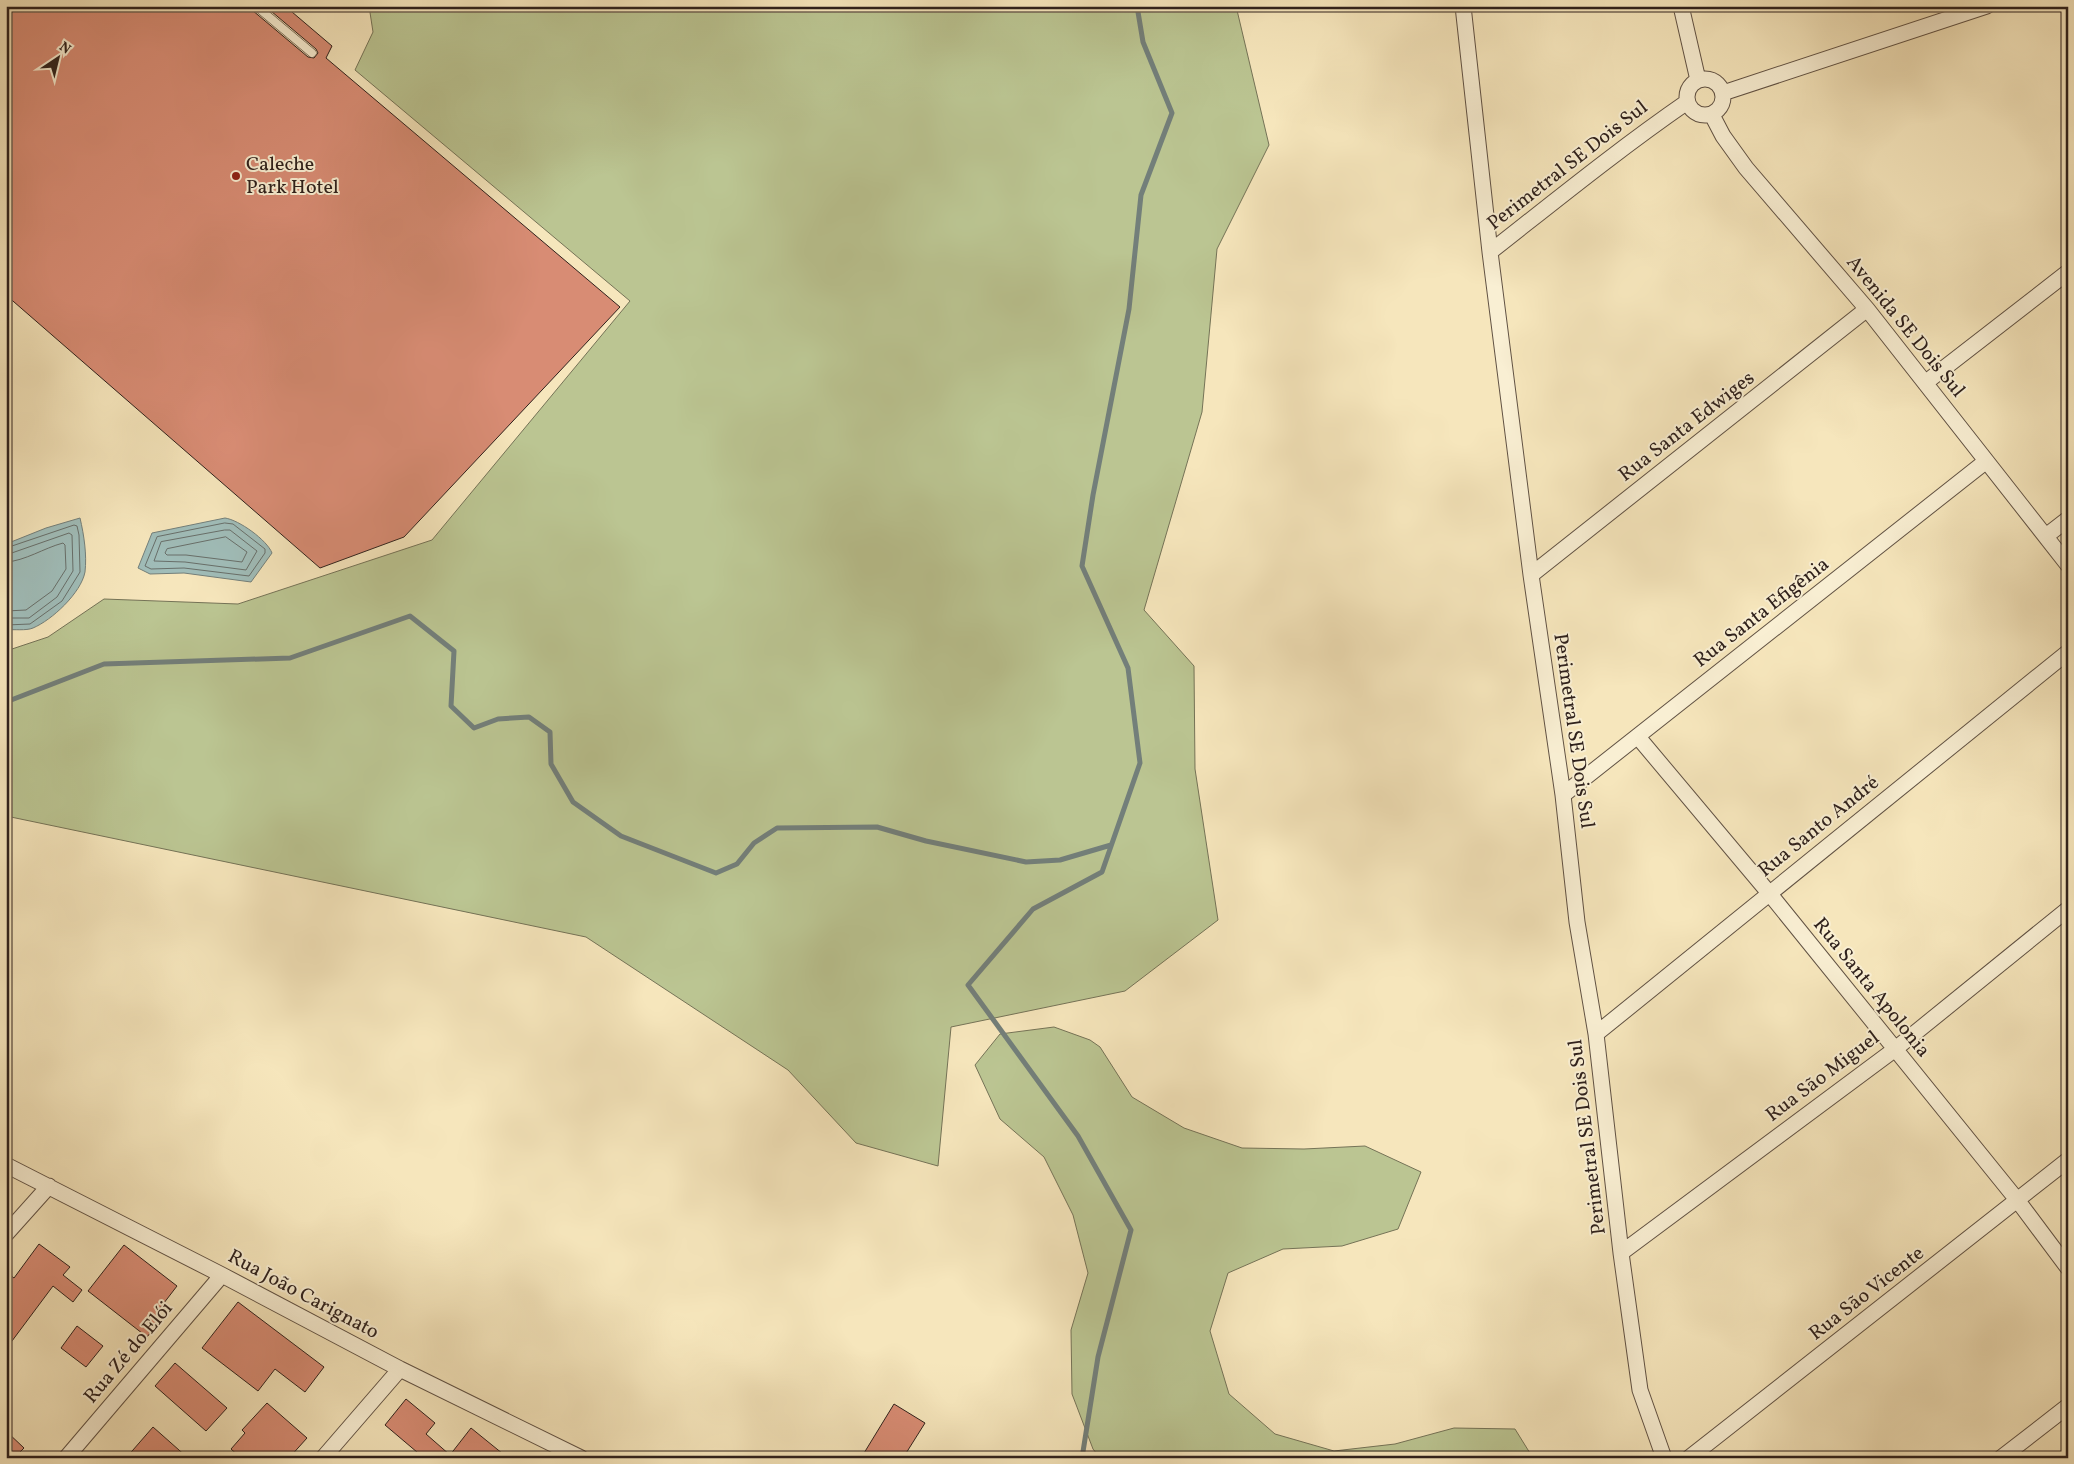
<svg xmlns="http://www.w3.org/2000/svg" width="2074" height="1464" viewBox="0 0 2074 1464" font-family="Vollkorn,serif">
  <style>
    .green { fill: #bbc592; stroke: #757357 }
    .water { fill: #a0bdb9; stroke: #737f7a }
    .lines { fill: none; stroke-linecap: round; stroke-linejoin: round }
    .shore { stroke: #686f6a; stroke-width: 1 }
    .stream { stroke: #737f7a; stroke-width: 5 }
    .building { fill: #d88c74; stroke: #2f211c }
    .lane-casing { stroke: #615244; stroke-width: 9 }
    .street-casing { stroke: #615244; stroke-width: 17 }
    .lane { stroke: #f9efd3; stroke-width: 8 }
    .street { stroke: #f9efd3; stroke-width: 15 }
    .poi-dot { fill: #8f2418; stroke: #f9efd3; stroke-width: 2 }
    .labels { text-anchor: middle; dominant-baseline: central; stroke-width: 4; stroke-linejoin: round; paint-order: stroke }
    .poi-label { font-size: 20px; fill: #2f211c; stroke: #f9efd3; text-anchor: start }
    .street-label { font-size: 20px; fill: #2f211c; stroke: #f9efd3 }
  </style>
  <rect width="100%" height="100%" fill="#f6e6bc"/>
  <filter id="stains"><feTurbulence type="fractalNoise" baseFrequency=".004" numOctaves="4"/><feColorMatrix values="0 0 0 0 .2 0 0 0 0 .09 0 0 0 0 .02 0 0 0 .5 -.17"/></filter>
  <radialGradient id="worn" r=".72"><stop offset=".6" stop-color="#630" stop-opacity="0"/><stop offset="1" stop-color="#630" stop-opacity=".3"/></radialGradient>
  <path class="green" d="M369,6H1236L1269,145L1217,249L1202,412L1144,610L1194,666L1195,769L1218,920L1125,991L951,1027L938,1166L856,1143L788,1070L586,937L6,816V651L48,637L104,599L238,604L432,540L630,301L355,70L373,32Z
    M1054,1027L1090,1040L1100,1047L1132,1097L1184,1128L1242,1148L1304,1149L1365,1146L1421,1172L1398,1229L1342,1246L1283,1249L1228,1273L1210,1331L1229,1394L1275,1434L1334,1451L1395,1444L1454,1428L1515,1429L1533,1458H1100L1093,1449L1072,1394L1071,1330L1088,1273L1073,1215L1044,1157L1000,1119L975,1065L1000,1034Z"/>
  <path class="water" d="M80,518C84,535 87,555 85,572C81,593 52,620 33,628C26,631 14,629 6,630V544L46,528Z
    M225,518C239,520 267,540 272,553L251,582L184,573L150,574L138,568L152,533Z"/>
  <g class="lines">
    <path class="shore" d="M225,523L233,524L265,549V553L249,576L184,568L151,569L145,566L157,537Z
      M225,530H230L257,551L246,570L185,562L154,561L161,542Z
      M226,537L247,552L242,562L186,555H167L165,553L167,549Z
      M6,548L74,525L77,526L79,535L80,572L62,601L30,624L6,625
      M6,555L69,533L72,535L73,571L57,597L29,618H6
      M6,562C25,561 44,548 63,543L65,545L66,569L52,591L26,610L6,611"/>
    <path class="stream" d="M6,702L104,664L290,658L410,616L454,651L451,706L474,728L498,719L529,717L550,732L551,764L573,802L621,836L716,873L737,864L754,843L777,828L877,827L926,841L1026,862L1060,860L1111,845
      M1082,1458L1098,1357L1131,1230L1078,1136L968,985L1033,909L1102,872L1140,763L1128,668L1082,566L1093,495L1129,309L1141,195L1172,113L1143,42L1137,6"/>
  </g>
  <path class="building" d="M15,6H250L252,10L308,57L314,58L318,53L316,49L265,6H285L332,46L326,58L620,307L404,537L320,568L6,295V16Z
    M39,1244L70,1267L63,1275L82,1290L73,1302L53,1286L6,1349V1272L14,1278Z
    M124,1245L177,1286L157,1312L163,1317L147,1337L88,1291Z
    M238,1302L324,1367L305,1392L275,1369L258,1391L202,1348Z
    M77,1326L103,1346L86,1367L61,1348Z
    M175,1363L227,1408L206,1431L155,1386Z
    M406,1399L435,1423L426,1434L450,1455L471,1428L508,1458H424L385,1425Z
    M267,1403L307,1438L289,1458H241L231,1449L245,1433L242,1430Z
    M894,1404L925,1423L903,1458H861Z
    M153,1427L188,1458H126Z
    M6,1431L24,1448L14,1458H6Z"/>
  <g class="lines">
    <g class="lane-casing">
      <path id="lane" d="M256,6L312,53"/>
    </g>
    <g class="street-casing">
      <path id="street" d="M1463,6L1490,252L1531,575L1563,795L1577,922L1596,1034L1621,1253L1640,1390L1664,1458
        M1681,6L1698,80
        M1687 97a18 18 0 1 1 36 0a18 18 0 1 1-36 0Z
        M1723,93L1987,6
        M1712,115L1723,136L1746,168L1867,309L2068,565
        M1490,252C1555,201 1619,149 1687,102
        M1925,383L2068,272
        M2046,536L2068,519
        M1531,575L1867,309
        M1638,737L1769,893L2018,1201L2068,1268
        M1563,795L1985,462
        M1596,1034L2068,652
        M6,1165L222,1275L400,1369L581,1458
        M6,1234L49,1186
        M1621,1253L1894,1050L2068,909
        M66,1458L222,1275
        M323,1458L400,1369
        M1689,1458L2068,1160
        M2001,1458L2068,1406"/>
    </g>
    <use href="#lane" class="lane"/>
    <use href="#street" class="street"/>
  </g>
  <circle class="poi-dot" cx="236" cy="176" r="5"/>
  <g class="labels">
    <g class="poi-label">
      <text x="246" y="165">Caleche<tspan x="246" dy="23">Park Hotel</tspan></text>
    </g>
    <g class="street-label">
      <text transform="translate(1568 166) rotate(-38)">Perimetral SE Dois Sul</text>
      <text transform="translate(1905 327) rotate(51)">Avenida SE Dois Sul</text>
      <text transform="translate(1687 427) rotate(-38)">Rua Santa Edwiges</text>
      <text transform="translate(1762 613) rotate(-38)">Rua Santa Efigênia</text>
      <text transform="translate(1573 731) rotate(82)">Perimetral SE Dois Sul</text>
      <text transform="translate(1819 827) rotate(-39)">Rua Santo André</text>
      <text transform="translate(1871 988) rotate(51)">Rua Santa Apolonia</text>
      <text transform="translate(1823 1077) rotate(-37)">Rua São Miguel</text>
      <text transform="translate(1588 1137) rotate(-97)">Perimetral SE Dois Sul</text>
      <text transform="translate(1867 1294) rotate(-38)">Rua São Vicente</text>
      <text transform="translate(303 1295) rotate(28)">Rua João Carignato</text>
      <text transform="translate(129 1353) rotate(-50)">Rua Zé do Elói</text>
    </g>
  </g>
  <rect width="2074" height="1464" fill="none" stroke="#f6e6bc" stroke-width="25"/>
  <rect x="8" y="8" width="2059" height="1449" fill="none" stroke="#2f211c" stroke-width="2.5"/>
  <rect x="12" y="12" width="2049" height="1439" fill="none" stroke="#2f211c"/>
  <g transform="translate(58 58) rotate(35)" stroke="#f9efd3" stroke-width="4" paint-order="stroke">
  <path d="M0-4L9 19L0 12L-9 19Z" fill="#2f211c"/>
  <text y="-8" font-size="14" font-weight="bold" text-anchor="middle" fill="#2f211c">N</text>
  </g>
  <rect width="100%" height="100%" filter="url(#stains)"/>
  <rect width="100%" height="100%" fill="url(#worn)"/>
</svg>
